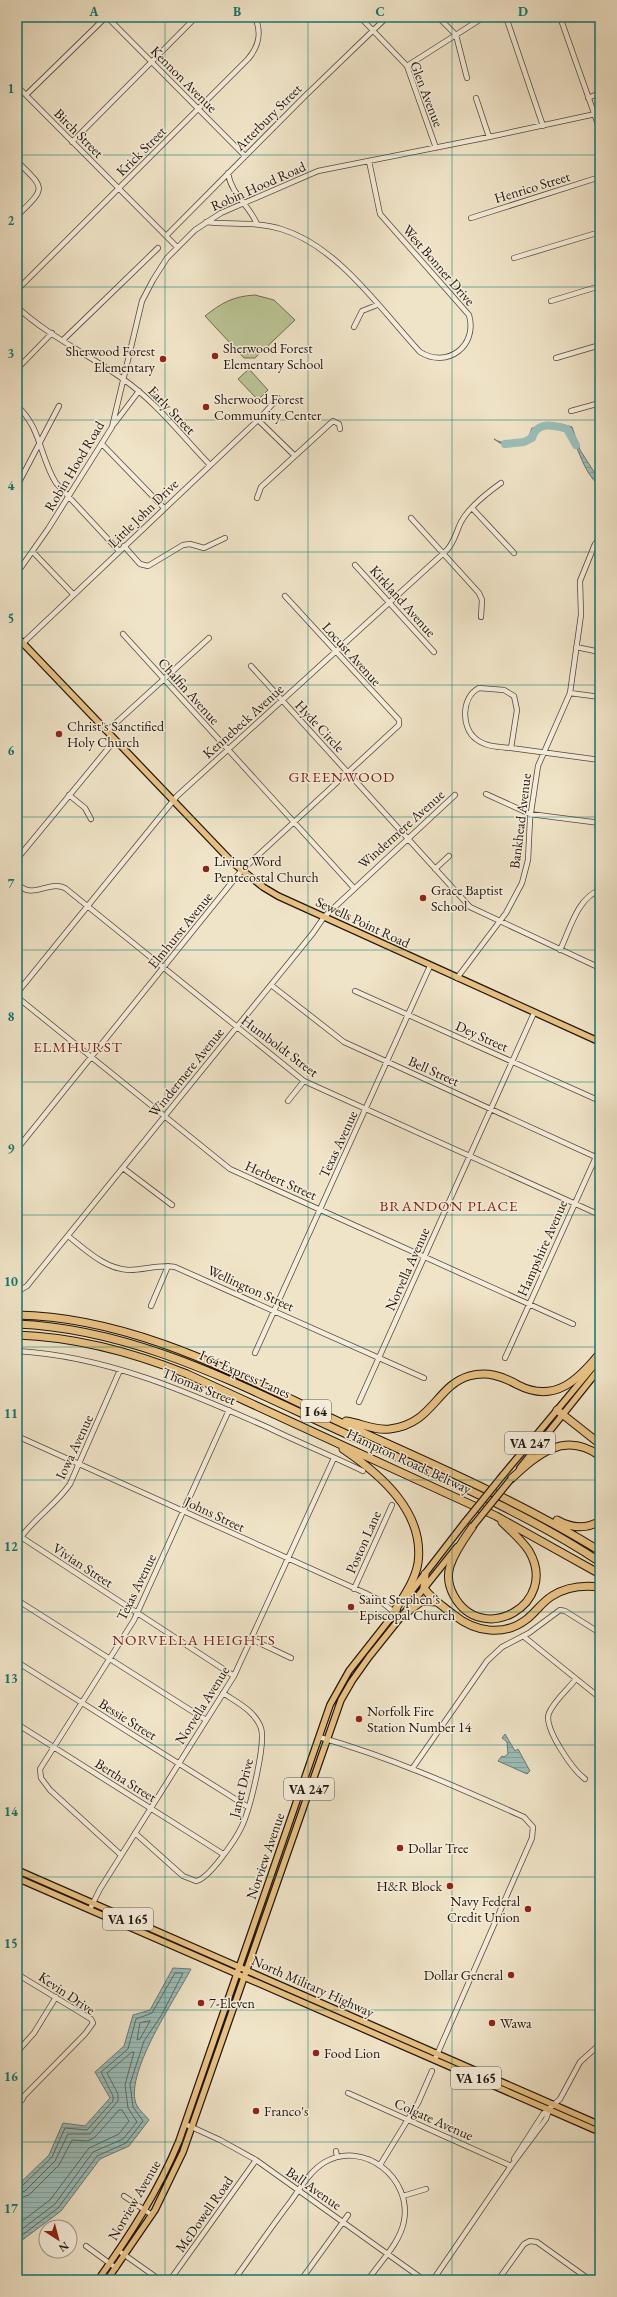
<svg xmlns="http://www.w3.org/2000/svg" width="617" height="2297" viewBox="0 0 617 2297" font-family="'EB Garamond',serif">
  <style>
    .grass { fill: #bbc495; stroke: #6e6c50 }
    .water { fill: url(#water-rules); stroke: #6a7a74 }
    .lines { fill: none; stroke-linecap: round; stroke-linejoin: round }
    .shore { stroke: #5e6962; stroke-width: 1 }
    .river { stroke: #9bbeba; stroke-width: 8 }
    .minor-casing { stroke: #54483a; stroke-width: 6 }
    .major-casing { stroke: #20140a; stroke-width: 8 }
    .highway-casing { stroke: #20140a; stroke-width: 9 }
    .minor { stroke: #f5eddb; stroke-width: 4.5 }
    .major { stroke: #e8c284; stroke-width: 5.5 }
    .highway { stroke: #e8c284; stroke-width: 7 }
    .major-bridge-casing { stroke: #20140a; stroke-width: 8; stroke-linecap: butt }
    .major-bridge { stroke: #e8c284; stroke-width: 5.5 }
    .grid { fill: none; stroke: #0f766e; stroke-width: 1; stroke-opacity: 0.55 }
    .poi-dot { fill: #8f2418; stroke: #f5eddb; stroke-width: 1.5 }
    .labels { text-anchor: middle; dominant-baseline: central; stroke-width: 3; stroke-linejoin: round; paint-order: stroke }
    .shield { fill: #f5eddb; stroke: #605549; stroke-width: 1 }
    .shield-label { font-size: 13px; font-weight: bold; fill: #20140a }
    .street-label { font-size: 14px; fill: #20140a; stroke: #f5eddb }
    .poi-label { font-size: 14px; fill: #20140a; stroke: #f5eddb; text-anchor: start }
    .neighbourhood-label { font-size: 15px; letter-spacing: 1px; fill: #7a1f14; stroke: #f5eddb }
    .neatline { fill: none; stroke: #0f766e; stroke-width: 1.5 }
    .grid-label { font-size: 13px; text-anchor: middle; font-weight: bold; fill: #0f766e }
  </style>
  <defs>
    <pattern id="water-rules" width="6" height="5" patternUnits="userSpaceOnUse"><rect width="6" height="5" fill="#9bbeba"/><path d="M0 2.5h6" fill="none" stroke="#85a29f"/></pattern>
  </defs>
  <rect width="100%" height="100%" fill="#f0e4c8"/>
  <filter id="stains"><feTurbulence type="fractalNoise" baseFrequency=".005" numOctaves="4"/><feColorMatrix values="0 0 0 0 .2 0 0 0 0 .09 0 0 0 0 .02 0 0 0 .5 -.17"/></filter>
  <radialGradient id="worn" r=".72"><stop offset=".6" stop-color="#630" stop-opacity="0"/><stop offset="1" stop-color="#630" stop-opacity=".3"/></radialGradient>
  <path class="grass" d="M255,295L274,300L295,320L255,358H244L205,316C221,303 234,296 255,295Z
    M249,369L268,390L258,400L238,379Z"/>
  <path class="water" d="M561,424L572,427L580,450L596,475L600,478V486C580,471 580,441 562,426L535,428L531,432V440L524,444L503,445L494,439C503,445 519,444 528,438L532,428Z
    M505,1734L515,1751L518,1749L530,1771L527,1774L498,1761L502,1756L504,1757L508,1754L507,1742L502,1738Z
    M173,1968L191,1969C176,1998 122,2076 137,2106C140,2111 146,2116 149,2120L129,2146L100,2159L61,2211L17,2244V2186L49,2155L63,2123L85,2126L110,2098L95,2072L124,2046L133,2015L150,2010Z"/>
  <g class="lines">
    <path class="shore" d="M150,2021L140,2039L137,2040L140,2023Z
      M17,2188L21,2187L52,2157L65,2128L87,2130L113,2101V2096L101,2072L128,2049L136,2019L152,2013L175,1973H183L161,2016L144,2041L130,2084L133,2107L143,2121L126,2143L97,2156L58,2208L17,2239
      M17,2193L25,2191L55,2161L68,2134H90L118,2101V2094L107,2073L132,2052H134L125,2085L128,2108L137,2122L123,2139L93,2152L55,2204L17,2233
      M17,2199L29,2195L59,2165L72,2140L87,2141L94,2138L119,2110H122L129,2121L119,2134L89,2148L50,2200L17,2225"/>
    <path class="river" d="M505,444L524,442L532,438C537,421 553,425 567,429L576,445"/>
    <g class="minor-casing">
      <path id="minor" d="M107,17L245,156
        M360,17L407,66L436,148
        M438,17L456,35L467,78
        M506,17L543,126
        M560,17L600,130
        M17,24L24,17
        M407,66L484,17
        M17,86L177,247
        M26,95L106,17
        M476,98L489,137
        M588,98L600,93
        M72,142L196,17
        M17,161C46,190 46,187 17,216
        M228,173C231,194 249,205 257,224
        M471,218L600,177
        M206,222C231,225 256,221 281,229C338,246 381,310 420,352C447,369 478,346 469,315L380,214L369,161
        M167,235L304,97L387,17
        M514,258L600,232
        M17,290L248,59C259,46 262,33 255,17
        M551,301L600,286
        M17,307C48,336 88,354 123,379C156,402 182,436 210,465
        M354,327L362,311L377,305
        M63,340L158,248
        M556,358L600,345
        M17,369L52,333
        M17,406C41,427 40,458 56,483L119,551
        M571,411L600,403
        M258,420L294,455
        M114,424L139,391
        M103,445L164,508
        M17,486L59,406
        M257,498L261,487L333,421L339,424L340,429
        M472,508L514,553
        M411,518L479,593L482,600L481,617
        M124,546L140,564L148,566L183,545L190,544L204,548L225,538
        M33,552L73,594
        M355,565L434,652
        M17,573L48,529L112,427L142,301L153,280L167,258L195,230L221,213L318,171L489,137L600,113
        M123,634L353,887
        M23,643L260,418L278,398
        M576,647L600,652
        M251,666L470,907L600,968
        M479,688L504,690L514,696L517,710L511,748C499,747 486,747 476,739C461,728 461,697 479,688Z
        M570,693L600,697
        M107,731L209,638
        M511,748L600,760
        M486,794L530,814L600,823
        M69,795L85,808L91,819
        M17,859L115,740
        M435,869L449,856
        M17,883C32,901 47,880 65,888L304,1081L600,1215
        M560,950C570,930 577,898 600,890
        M457,978L506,913L522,883L528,860L530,819L538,766L570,693L581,615L580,581L595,544L600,539
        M271,985L344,1042L600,1159
        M355,991L600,1101
        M17,993L177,796L447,550C455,541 456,532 461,522C469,507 487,493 501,483
        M17,997L230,1169L573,1324
        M288,1101L304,1081
        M17,1149L241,871L399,725V720L285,596
        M123,1168L172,1205
        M68,1236C86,1250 105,1269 129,1270C145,1270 160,1264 175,1267L424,1378
        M17,1292L27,1286L313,933L324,917L455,795
        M151,1306L168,1266
        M17,1351C106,1356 188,1392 269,1428C300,1443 332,1456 363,1471
        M255,1353L430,966
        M505,1358L600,1148
        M359,1402L534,1013
        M17,1436L365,1593L379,1600L395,1613
        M21,1537L234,1676
        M17,1543C31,1520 55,1506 70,1484L120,1370
        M354,1589L392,1505
        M17,1600L206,1720
        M523,1636L600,1698
        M251,1639L291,1658
        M17,1662L248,1807
        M576,1679C568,1689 554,1701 549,1713C543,1728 573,1770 585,1779
        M17,1724L223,1854
        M319,1737C390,1757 457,1787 524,1817L533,1827L532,1838L436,2057
        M412,1769L487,1661L502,1647L529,1633L560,1610L565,1611L600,1633
        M135,1833L183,1876L196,1881C209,1879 236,1839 242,1826C250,1809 266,1744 261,1728C255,1711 238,1703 223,1693
        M121,1855L50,1790L41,1778L40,1769L134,1620L229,1410
        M90,1909L100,1889L234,1676L334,1458
        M17,1974L91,2019L93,2023L85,2034L24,2096L22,2100
        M17,2052L34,2033L56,1997
        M348,2093L511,2166
        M185,2124L220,2140L256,2160L424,2280
        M336,2151L337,2157
        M514,2159L543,2114L560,2099L580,2062L600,2044
        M380,2165L418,2103L432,2071
        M124,2196L152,2215
        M403,2196L426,2189
        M86,2246L116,2268
        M119,2251L160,2280
        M170,2280L256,2160
        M234,2280C253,2254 271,2227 291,2201C301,2187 310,2171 325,2162C364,2140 412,2178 404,2221C400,2243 380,2262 368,2280
        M301,2280L348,2215
        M433,2280L511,2166L546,2119L549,2110
        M498,2280L524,2244L530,2241L537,2242L590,2280"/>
    </g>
    <g class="major-casing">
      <path id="major" d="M17,637L232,862L263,887L278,896L600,1042
        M520,1468L600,1368
        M503,1475L597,1362
        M407,1597L465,1522
        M17,1870L600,2125
        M17,1878L600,2132
        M98,2280C130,2235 158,2192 179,2141L330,1705L349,1671L397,1610
        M107,2280L155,2210L183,2152L341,1700L352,1681L369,1657L457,1547"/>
    </g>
    <g class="highway-casing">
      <path id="highway" d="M17,1315C135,1317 242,1377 346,1425C432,1464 519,1501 600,1551
        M17,1324C139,1329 244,1388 353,1437C437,1476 523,1511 600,1562
        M17,1335C76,1337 132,1352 187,1374L496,1516L600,1574
        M557,1410L600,1444
        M346,1421C361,1423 374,1431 390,1429C433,1424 436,1386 469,1376C487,1371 502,1376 518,1385C555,1404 579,1379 600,1353
        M343,1449C380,1474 425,1512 418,1563C415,1581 403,1597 394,1612
        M511,1479C537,1455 564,1430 600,1456
        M557,1520C571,1528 585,1530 600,1521
        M473,1526C464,1539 455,1551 450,1566C447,1576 449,1587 454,1596C482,1647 560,1604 529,1551C522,1540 511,1531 502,1522
        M425,1574L424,1588C431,1599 444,1607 454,1615C475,1632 504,1637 527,1619C536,1612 542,1602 552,1596C566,1587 584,1585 600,1587
        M401,1617L422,1601L436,1602"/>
    </g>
    <use href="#minor" class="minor"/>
    <use href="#major" class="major"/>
    <use href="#highway" class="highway"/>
    <g class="major-bridge-casing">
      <path id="major-bridge" d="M465,1522L503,1475
        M473,1526L511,1479"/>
    </g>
    <use href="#major-bridge" class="major-bridge"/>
  </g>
  <path class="grid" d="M165,17V2280M308,17V2280M452,17V2280M17,155H600M17,287H600M17,420H600M17,552H600M17,685H600M17,817H600M17,950H600M17,1082H600M17,1215H600M17,1347H600M17,1480H600M17,1612H600M17,1745H600M17,1877H600M17,2010H600M17,2142H600"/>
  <g class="poi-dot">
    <circle cx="215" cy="356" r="4"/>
    <circle cx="163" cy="359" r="4"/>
    <circle cx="206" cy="407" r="4"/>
    <circle cx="59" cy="734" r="4"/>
    <circle cx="206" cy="869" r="4"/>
    <circle cx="423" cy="898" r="4"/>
    <circle cx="351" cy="1607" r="4"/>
    <circle cx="359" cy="1719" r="4"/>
    <circle cx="400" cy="1848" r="4"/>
    <circle cx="450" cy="1886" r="4"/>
    <circle cx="528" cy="1909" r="4"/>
    <circle cx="511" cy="1975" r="4"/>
    <circle cx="201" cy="2003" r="4"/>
    <circle cx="492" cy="2023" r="4"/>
    <circle cx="316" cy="2053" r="4"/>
    <circle cx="256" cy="2111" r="4"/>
  </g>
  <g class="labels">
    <g class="shield">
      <rect x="301" y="1400" width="30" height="22" rx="3"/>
      <rect x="505" y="1432" width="50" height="22" rx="3"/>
      <rect x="284" y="1778" width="50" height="22" rx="3"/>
      <rect x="103" y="1908" width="50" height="22" rx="3"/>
      <rect x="451" y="2067" width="50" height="22" rx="3"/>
    </g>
    <g class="shield-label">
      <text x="316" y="1411">I 64</text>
      <text x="530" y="1443">VA 247</text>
      <text x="309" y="1789">VA 247</text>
      <text x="128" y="1919">VA 165</text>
      <text x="476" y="2078">VA 165</text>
    </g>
    <g class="street-label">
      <text transform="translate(184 79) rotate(45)">Kennon Avenue</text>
      <text transform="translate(427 94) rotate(69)">Glen Avenue</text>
      <text transform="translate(268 117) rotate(-45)">Atterbury Street</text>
      <text transform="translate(79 133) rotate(45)">Birch Street</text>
      <text transform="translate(141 151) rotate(-45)">Krick Street</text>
      <text transform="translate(258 186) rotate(-24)">Robin Hood Road</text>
      <text transform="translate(532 187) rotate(-17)">Henrico Street</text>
      <text transform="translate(439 265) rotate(49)">West Bonner Drive</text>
      <text transform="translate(172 410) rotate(46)">Early Street</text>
      <text transform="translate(74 466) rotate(-59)">Robin Hood Road</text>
      <text transform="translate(143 513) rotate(-44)">Little John Drive</text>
      <text transform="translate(403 601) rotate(48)">Kirkland Avenue</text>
      <text transform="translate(352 654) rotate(48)">Locust Avenue</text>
      <text transform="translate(189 691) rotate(48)">Chalfin Avenue</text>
      <text transform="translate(243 721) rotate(-42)">Kennebeck Avenue</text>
      <text transform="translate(320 726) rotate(47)">Hyde Circle</text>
      <text transform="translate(520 821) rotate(-83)">Bankhead Avenue</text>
      <text transform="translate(401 829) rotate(-42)">Windermere Avenue</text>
      <text transform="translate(363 922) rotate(25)">Sewells Point Road</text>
      <text transform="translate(180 930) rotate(-51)">Elmhurst Avenue</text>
      <text transform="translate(482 1036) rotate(24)">Dey Street</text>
      <text transform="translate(280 1046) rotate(37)">Humboldt Street</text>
      <text transform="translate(434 1071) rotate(24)">Bell Street</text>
      <text transform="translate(186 1072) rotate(-51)">Windermere Avenue</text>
      <text transform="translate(338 1144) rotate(-65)">Texas Avenue</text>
      <text transform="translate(281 1180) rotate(24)">Herbert Street</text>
      <text transform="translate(542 1248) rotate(-66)">Hampshire Avenue</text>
      <text transform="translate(407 1269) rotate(-66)">Norvella Avenue</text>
      <text transform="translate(251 1288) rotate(24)">Wellington Street</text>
      <text transform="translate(245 1374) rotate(24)">I 64 Express Lanes</text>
      <text transform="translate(199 1386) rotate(22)">Thomas Street</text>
      <text transform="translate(74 1447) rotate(-65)">Iowa Avenue</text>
      <text transform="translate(409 1461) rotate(25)">Hampton Roads Beltway</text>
      <text transform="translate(215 1514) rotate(25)">Johns Street</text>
      <text transform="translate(363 1542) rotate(-66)">Poston Lane</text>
      <text transform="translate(83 1565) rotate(33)">Vivian Street</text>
      <text transform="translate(136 1587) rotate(-64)">Texas Avenue</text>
      <text transform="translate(202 1705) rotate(-58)">Norvella Avenue</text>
      <text transform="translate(128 1719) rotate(32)">Bessie Street</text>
      <text transform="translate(126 1780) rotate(32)">Bertha Street</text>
      <text transform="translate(241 1788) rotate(-76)">Janet Drive</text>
      <text transform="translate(265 1856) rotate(-71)">Norview Avenue</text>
      <text transform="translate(313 1986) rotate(24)">North Military Highway</text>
      <text transform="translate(67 1993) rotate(34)">Kevin Drive</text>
      <text transform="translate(434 2119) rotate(24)">Colgate Avenue</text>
      <text transform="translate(314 2188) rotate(35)">Ball Avenue</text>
      <text transform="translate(134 2200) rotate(-60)">Norview Avenue</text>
      <text transform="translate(204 2214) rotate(-55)">McDowell Road</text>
    </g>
    <g class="poi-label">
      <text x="223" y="348">Sherwood Forest<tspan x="223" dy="16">Elementary School</tspan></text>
      <text x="155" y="351" text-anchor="end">Sherwood Forest<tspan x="155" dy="16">Elementary</tspan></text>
      <text x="214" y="399">Sherwood Forest<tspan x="214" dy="16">Community Center</tspan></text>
      <text x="67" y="726">Christ's Sanctified<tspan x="67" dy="16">Holy Church</tspan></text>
      <text x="214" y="861">Living Word<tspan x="214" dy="16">Pentecostal Church</tspan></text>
      <text x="431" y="890">Grace Baptist<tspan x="431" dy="16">School</tspan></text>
      <text x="359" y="1599">Saint Stephen's<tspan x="359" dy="16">Episcopal Church</tspan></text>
      <text x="367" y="1711">Norfolk Fire<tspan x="367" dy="16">Station Number 14</tspan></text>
      <text x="408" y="1848">Dollar Tree</text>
      <text x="442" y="1886" text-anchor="end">H&amp;R Block</text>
      <text x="520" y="1901" text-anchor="end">Navy Federal<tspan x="520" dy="16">Credit Union</tspan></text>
      <text x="503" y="1975" text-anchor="end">Dollar General</text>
      <text x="209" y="2003">7-Eleven</text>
      <text x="500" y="2023">Wawa</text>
      <text x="324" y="2053">Food Lion</text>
      <text x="264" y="2111">Franco's</text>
    </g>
    <g class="neighbourhood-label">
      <text x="342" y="776">GREENWOOD</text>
      <text x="78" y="1046">ELMHURST</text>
      <text x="449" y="1205">BRANDON PLACE</text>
      <text x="194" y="1639">NORVELLA HEIGHTS</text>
    </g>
  </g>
  <rect width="617" height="2297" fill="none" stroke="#f0e4c8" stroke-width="44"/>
  <g transform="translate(58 2239) rotate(144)"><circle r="19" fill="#f5eddb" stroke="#a09687"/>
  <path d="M0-3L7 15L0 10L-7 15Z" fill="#8f2418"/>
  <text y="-6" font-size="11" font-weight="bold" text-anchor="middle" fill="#20140a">N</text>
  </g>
  <rect x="22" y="22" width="573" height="2253" class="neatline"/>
  <g class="grid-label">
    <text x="94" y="16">A</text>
    <text x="237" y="16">B</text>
    <text x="380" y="16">C</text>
    <text x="523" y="16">D</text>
    <text x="11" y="93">1</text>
    <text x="11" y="225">2</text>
    <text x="11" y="358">3</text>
    <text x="11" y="490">4</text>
    <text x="11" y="623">5</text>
    <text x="11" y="755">6</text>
    <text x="11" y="888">7</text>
    <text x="11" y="1021">8</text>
    <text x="11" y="1153">9</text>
    <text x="11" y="1286">10</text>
    <text x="11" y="1418">11</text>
    <text x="11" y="1551">12</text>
    <text x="11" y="1683">13</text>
    <text x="11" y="1816">14</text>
    <text x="11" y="1948">15</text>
    <text x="11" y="2081">16</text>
    <text x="11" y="2213">17</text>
  </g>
  <rect width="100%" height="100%" filter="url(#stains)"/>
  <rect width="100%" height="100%" fill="url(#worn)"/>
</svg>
